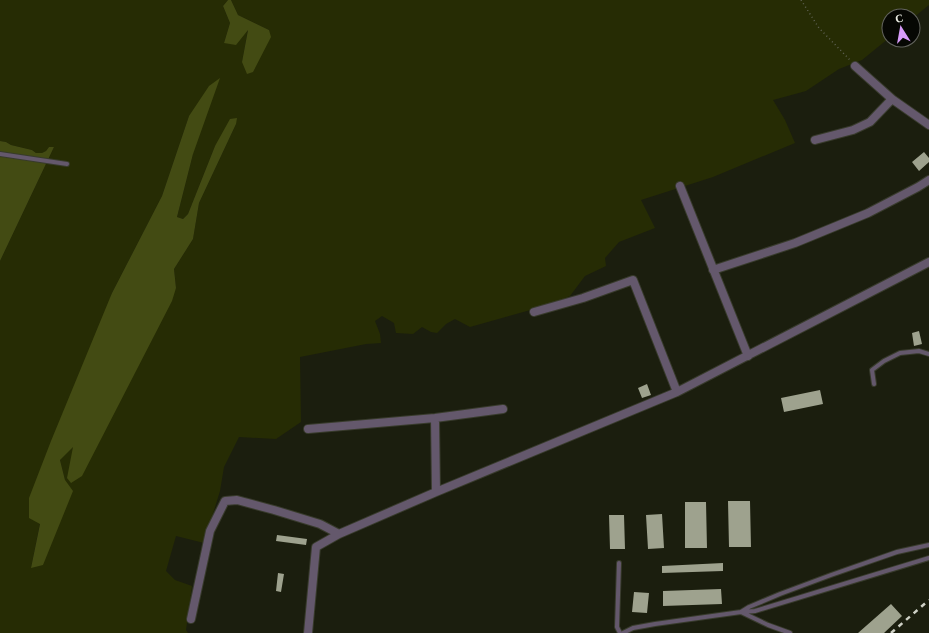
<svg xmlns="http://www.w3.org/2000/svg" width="929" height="633" viewBox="0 0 929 633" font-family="Georgia,serif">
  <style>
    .green { fill: #262c04; fill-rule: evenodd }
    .forest { fill: #434b13 }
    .building { fill: #9ea28e }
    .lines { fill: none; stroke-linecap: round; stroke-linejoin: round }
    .lane-casing { stroke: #383b2c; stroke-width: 6 }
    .street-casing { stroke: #383b2c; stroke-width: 10 }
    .path { stroke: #5f6254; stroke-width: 1.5; stroke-dasharray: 1 3; stroke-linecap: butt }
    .lane { stroke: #64586c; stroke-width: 4 }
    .street { stroke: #64586c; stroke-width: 8 }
    .rail { stroke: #ced0c5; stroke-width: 2.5; stroke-dasharray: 5 5; stroke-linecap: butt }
  </style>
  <rect width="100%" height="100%" fill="#1b1e0e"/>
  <path class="green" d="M0,0H228L223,6L230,23L224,43L248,29L242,62L269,30L238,15L231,0H929V5L913,18V16H889V38L862,60L839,69L806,91L773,100L785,120L795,143L713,177L641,200L655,228L619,242L605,258L606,266L585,276L570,296L552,304L470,327L455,319L446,324L437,333L431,332L422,327L413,334L396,333L394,323L382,316L375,321L380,334L381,343L366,344L300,357L301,422L276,439L239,437L224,467L220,491L204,543L176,536L166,571L175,580L192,586L186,630L188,633H0V261L54,147H49L46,151L42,153H36L32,150L11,145L6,142L0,141ZM189,116L193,154L177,217L183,219L188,214L215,146L236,124L199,203L193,239L174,269L176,288L73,446L60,460L65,480L31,568L40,523L112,293L162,196Z"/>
  <path class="forest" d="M228,0H231L238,15L269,30L271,37L253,72L247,74L242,62L248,30L236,45L224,43L230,23L223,6Z
    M220,78L193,154L177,217L183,219L188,214L215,146L230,119L237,118L236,124L199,203L193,239L174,269L176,288L172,301L82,476L71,483L67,478L73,447L60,460L65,480L73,491L43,565L31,568L40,524L29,518V498L51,441L112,293L162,196L189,116L209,86Z
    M0,141L6,142L11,145L32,150L36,153H42L46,151L49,147H54L0,261Z"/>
  <path class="building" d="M924,152L929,158V162L919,171L912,162Z
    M919,331L922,344L914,346L912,333Z
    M647,384L651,395L642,398L638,388Z
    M820,390L823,404L784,412L781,398Z
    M728,501H750L751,547H729Z
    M685,502H706L707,548H685Z
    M662,514L664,548L648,549L646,515Z
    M609,515H624L625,549H610Z
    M277,535L307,539L306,545L276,541Z
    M723,563V571L662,573V566Z
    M278,573L284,574L281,592L276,591Z
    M721,589L722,604L663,606V591Z
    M634,592L649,593L647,613L632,612Z
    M891,604L902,616L884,633H858Z"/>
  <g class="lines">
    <g class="lane-casing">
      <path id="lane" d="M0,154L67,164
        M874,384L872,370L884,361L900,353L919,351L929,354
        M619,563L617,627L620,633
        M623,633L633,628L655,624L741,612L749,607L780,594L831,575L897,552L929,545
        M790,633L768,625L741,612L755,611L929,558"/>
    </g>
    <g class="street-casing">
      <path id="street" d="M855,66L892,99L929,125
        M815,140L853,130L870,122L892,99
        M680,186L748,356
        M713,270L795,243L868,213L918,187L929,180
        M534,312L583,298L633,280L677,392
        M435,418L436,492
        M308,429L435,418L503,409
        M191,619L210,531L225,501L237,500L274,510L320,524L339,534
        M308,633L316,547L339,534L436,492L677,392L929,262"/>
    </g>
    <path class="path" d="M801,0L819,28L850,60"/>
    <use href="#lane" class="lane"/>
    <use href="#street" class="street"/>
    <path class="rail" d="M891,633L929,600"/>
  </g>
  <g transform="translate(901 28) rotate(349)"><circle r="19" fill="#060703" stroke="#62635d"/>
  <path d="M0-3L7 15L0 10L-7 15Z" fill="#d79bf9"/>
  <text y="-6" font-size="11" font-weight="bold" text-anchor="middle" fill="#eceee4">С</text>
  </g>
</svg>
